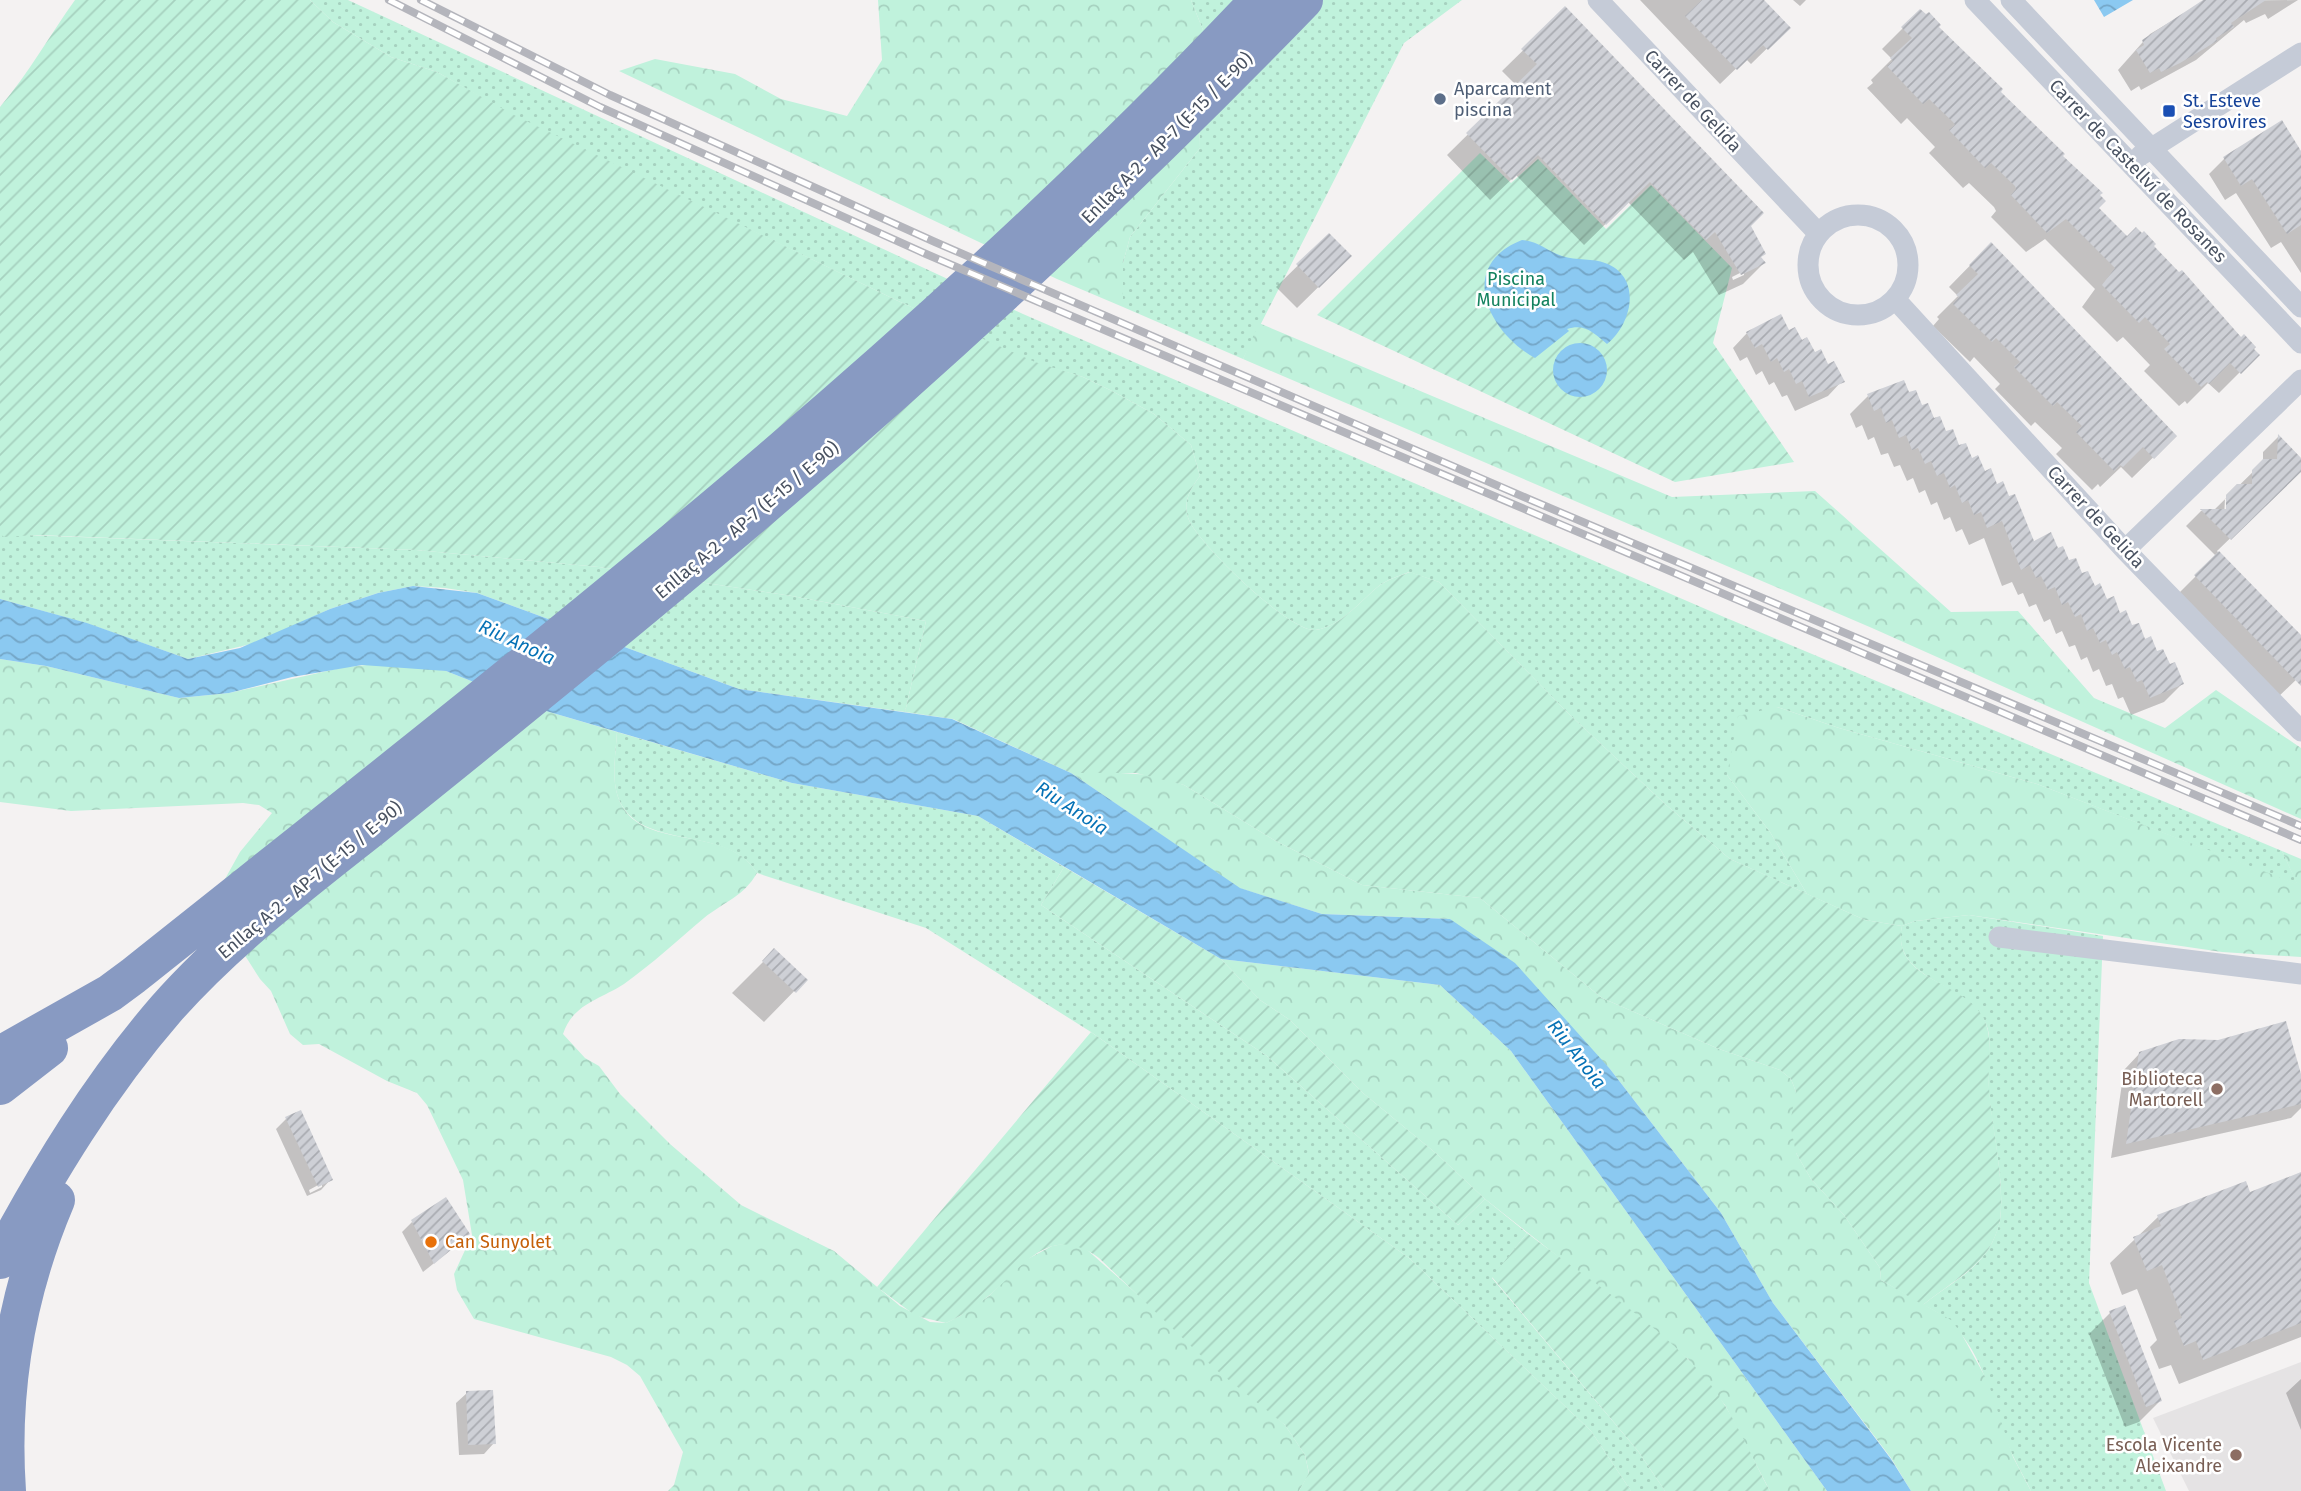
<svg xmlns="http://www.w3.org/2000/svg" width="2301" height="1491" viewBox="0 0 2301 1491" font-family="'Fira Sans',sans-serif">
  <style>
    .education { fill: #e5e3e4 }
    .grass { fill: url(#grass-dots) }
    .forest { fill: url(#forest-crowns) }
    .garden { fill: url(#garden-furrows) }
    .water { fill: url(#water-waves) }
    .shadow { fill: #0003; fill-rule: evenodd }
    .building { fill: url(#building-hatch) }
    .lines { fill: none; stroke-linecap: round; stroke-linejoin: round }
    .street { stroke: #c5cbd7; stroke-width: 21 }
    .highway { stroke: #889ac2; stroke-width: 38 }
    .rail-casing { stroke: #b4b5bc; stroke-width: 8 }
    .rail { stroke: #fff; stroke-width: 5; stroke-dasharray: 16; stroke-linecap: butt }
    .service-dot { fill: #5c6f8a; stroke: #fff; stroke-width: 2.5 }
    .transit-dot { fill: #1a4fb4; stroke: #fff; stroke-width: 2.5 }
    .education-dot { fill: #8d6e63; stroke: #fff; stroke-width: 2.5 }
    .food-dot { fill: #e8710a; stroke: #fff; stroke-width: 2.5 }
    .labels { text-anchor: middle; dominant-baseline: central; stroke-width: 5; stroke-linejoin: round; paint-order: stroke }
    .service-label { font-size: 18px; fill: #4e5e75; stroke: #fff; text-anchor: start }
    .street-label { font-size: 18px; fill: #485160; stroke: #fff }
    .transit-label { font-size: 18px; fill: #164399; stroke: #fff; text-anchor: start }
    .park-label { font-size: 18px; fill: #13825e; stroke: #fff }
    .education-label { font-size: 18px; fill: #785e54; stroke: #fff; text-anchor: end }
    .food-label { font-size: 18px; fill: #c56008; stroke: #fff; text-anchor: start }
    .water-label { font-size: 19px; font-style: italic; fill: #0672b6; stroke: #fff }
  </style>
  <defs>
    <pattern id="grass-dots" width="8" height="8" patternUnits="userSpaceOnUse" patternTransform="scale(1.75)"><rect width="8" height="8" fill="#c0f2dc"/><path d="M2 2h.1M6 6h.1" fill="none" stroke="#a6d1bf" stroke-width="1.8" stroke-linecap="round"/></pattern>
    <pattern id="forest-crowns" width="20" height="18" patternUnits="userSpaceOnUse" patternTransform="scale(1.75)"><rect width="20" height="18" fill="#c0f2dc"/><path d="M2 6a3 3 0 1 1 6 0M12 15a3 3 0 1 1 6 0" fill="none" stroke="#a6d1bf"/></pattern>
    <pattern id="garden-furrows" width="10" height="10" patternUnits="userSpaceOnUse" patternTransform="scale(1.75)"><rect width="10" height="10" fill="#c0f2dc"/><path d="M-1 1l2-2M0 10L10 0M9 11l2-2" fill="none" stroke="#a6d1bf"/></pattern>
    <pattern id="water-waves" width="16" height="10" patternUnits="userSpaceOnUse" patternTransform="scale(1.75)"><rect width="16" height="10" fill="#8bc9f1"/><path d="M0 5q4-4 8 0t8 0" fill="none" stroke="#74a6c7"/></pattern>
    <pattern id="building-hatch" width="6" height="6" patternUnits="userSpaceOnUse" patternTransform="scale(1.75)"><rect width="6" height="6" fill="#ced0d6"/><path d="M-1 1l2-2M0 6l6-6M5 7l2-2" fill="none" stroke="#a9abb1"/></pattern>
  </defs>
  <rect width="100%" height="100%" fill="#f4f2f2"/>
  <path class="education" d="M2301,1362V1491H2189L2153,1418Z"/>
  <path class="grass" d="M310,0H348L1023,314L1724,617L2282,851L2298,885L2037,784L1839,728L1777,707L1727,775L1770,832L1807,894L1730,859L1665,804L1569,714L1439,582L1409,572C1399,576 1389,579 1380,585C1361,600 1341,627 1315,630C1289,632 1198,543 1189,520C1182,503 1190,489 1200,476L1191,445L1154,414L1112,391L1083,377L1035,363L896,300L514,116L437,72L391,57L333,22Z
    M1191,0H1462L1404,43L1243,359L1123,307V263L1130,237L1200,148L1199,91L1203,30Z
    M0,534L416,550L599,567L792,596L926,621L905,712L739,689L477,593L445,588L413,586L378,593L330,609L255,643L188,659L86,623L0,599Z
    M617,732L792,783L978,816L1064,867L1041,905L1267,1056L1458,1225L1485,1199L1527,1233L1492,1278L1638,1451L1665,1491H1631L1591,1431L1409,1258L1091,1032L926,928L757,873C727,823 638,853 618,797C611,777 616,752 617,732Z
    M1969,915L2103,936L2089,1283L2166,1491H2031C2026,1480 2019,1469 2014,1458C1990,1404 1984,1331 1923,1305C1944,1287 1972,1274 1988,1250C1993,1243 1998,1229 2000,1221C2006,1173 1988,1120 1988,1072C1988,1057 1992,1037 1986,1024C1969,982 1890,981 1902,926L1915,921Z"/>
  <path class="forest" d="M878,0H1191L1203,30L1199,91L1200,148L1130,237L1123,263V307L1057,279L619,71L655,59L735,74L781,99L847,116L882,60Z
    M1259,323L1672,497L1815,491L1951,612L2018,611L2094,698L2165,728L2216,690L2301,748V819L1872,628L1243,359Z
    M0,659L46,666L179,698L229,693L345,667L378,664L413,666L446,671L546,711L617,732C616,752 611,777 618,797C638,855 726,821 757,873C744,896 724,902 704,918C678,940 652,964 624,984C599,1000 573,1004 563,1034L585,1058L599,1066L620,1094L670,1144L741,1205L834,1251L900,1306L930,1322L946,1323L960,1316L989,1296L1024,1261L1052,1246L1069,1243L1085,1248L1285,1425L1305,1455L1309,1474L1299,1491H668L674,1485L683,1452L640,1376L627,1365L611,1357L474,1319L457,1290L454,1274L472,1235L463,1180L427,1105L417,1093L387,1081L319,1044L303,1045L290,1034L271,991L260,979L228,929L225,879L240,852L272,813L259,805L243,803L71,811L0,802Z
    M1777,707L1839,728L2037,784L2297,884L2282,851L2301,859V957L2222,952L1969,915L1915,921L1902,926L1865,920L1807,894L1770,832L1727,775L1738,716Z
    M1089,771L1152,775L1184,785L1274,840L1362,885L1480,898L1602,998L1719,1049L1780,1070L1791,1079L1796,1092V1153L1811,1179L1844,1215L1880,1268L1881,1280L1951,1320L1961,1333L1988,1382L2013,1457L2031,1491H1911L1891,1458L1773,1303L1721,1213L1610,1069L1450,919L1322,914L1239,888L1071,773Z
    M1221,959L1440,985L1511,1051L1827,1491H1770L1725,1405L1688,1359L1485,1199L1438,1155L1363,1093L1290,1020L1260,1000Z"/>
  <path class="garden" d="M75,0H310L333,22L391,57L437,72L514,115L896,300L1035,362L1083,377L1112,391L1154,414L1191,445L1200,476C1190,489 1182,503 1189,520C1198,543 1289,632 1315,630C1341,627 1361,600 1380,585C1389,579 1399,576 1410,572L1439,582L1569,714L1665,804L1730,859L1865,920L1902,926C1891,979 1960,981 1981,1014C1983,1017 1985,1020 1986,1024C1993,1043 1987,1068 1989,1088C1992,1131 2005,1177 2000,1221C1998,1230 1993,1243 1988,1250C1972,1273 1944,1287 1923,1305L1881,1280L1880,1268L1844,1215L1811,1179L1796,1153L1790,1123L1796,1092L1791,1079L1780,1070L1719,1049L1602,998L1480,898L1362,885L1274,840L1184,785L1136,773H1071L953,719L905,712L926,621L792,596L599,567L416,550L37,535L4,537L0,534V107C29,73 49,36 75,0Z
    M1480,153L1511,183L1538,159L1606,229L1651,185L1732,268L1713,343L1794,462L1675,482L1317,315Z
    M1064,867L1221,959L1260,1000L1290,1020L1363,1093L1438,1155L1485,1199L1458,1225L1267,1056L1041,905Z
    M1091,1032L1409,1258L1591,1431L1631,1491H1299L1309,1473L1305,1455L1285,1425L1215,1369L1099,1258C1051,1223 1025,1264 991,1294C978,1305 962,1316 946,1323L916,1316L877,1287Z
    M1527,1233C1583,1276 1662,1326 1706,1379C1733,1411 1750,1454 1770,1491H1665L1638,1451L1492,1277Z"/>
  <path class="water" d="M2094,0H2133L2104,17Z
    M1522,240C1539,241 1547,251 1562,256C1576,261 1594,258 1605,263C1643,277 1632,324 1607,344C1594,333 1585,323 1567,329L1569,331L1535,358C1488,332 1456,266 1522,240Z
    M1553 370a27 27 0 1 1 54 0a27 27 0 1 1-54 0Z
    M413,586L477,593L739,689L952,719L1071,773L1240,888L1322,914L1450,919L1515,963L1610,1069L1721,1213L1773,1303L1891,1459L1911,1491H1827L1511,1051L1440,985L1221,959L978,816L792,783L546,711L446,671L362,665L292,677L229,693L179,698L46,666L0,659V599L87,623L188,659L240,648L330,609L378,593Z"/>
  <path class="shadow" d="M1640,0H1761L1788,28L1751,64L1746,59L1720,84Z
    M1793,0H1806L1800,6Z
    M2298,0L2268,19L2265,14L2246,23L2244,20L2196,60L2141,90L2139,86L2131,91L2118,70L2150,34L2205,1Z
    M1565,9L1764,263L1743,284L1719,295L1693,252L1684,260L1628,202L1584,245L1516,175L1490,200L1447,155L1517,86L1502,71ZM1744,271V275L1733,280L1732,277Z
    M1920,11L2060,156L2096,209L2127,238L2152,246L2257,355L2219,393L2208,383L2187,404L2185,401L2179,406L2144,371L2150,365L2123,337L2117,342L2082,307L2095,289L2045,239L2026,252L1991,217L1996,211L1994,207L1969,183L1963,188L1929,153L1935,147L1907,118L1901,124L1867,88L1873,83L1871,80L1892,59L1882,49Z
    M2301,151V273L2281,242L2271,248L2236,193L2225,200L2209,174L2224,159Z
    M1329,235L1350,256L1297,308L1276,287Z
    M1991,244L2175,436L2132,478L2121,467L2100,487L2098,484L2092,490L2056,454L2062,448L2035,422L2031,426L1995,389L2000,384L1974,357L1970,362L1933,326L1939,319L1937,317L1958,296L1949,287Z
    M1789,332L1842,381L1828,396L1795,411L1787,395L1782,397L1774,382L1769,385L1762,371L1756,375L1747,357L1740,361L1733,348L1747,333Z
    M1908,395L1996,486L2033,543L2057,550L2169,666L2182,684L2164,702L2131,715L2123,697L2118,699L2112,684L2106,686L2099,669L2093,672L2087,657L2081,660L2075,645L2069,647L2062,631L2056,634L2050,619L2044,622L2036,604L2029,607L2023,593L2018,595L2012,582L2002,586L1984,538L1969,545L1962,529L1956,532L1950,517L1944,520L1937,502L1931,505L1925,490L1919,493L1913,478L1907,481L1900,465L1894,467L1888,453L1881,455L1874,437L1868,440L1862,425L1856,428L1850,414L1868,396Z
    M2278,437L2301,460V470L2217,551L2301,637V675L2276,699L2176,596L2216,556L2186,526L2201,511H2213L2263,462V452ZM2225,499H2228L2224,518Z
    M774,951L805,980L764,1022L732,993Z
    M2140,1053L2301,1080V1108L2291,1118L2111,1158L2124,1070Z
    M286,1119L331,1179L321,1190L307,1196L276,1129ZM322,1183V1187L310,1193L309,1190Z
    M2301,1174V1337L2179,1384L2171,1365L2159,1369L2150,1347L2157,1340L2137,1289L2122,1295L2110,1263L2158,1217L2245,1183L2249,1194Z
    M412,1222L458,1244L423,1272L402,1232Z
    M2110,1313L2160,1401L2139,1422L2125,1427L2089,1334Z
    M2301,1379V1430L2286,1393Z
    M467,1393L494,1443L484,1454L459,1455L456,1403Z"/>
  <path class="building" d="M1702,0H1764L1791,28L1768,50L1763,45L1737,70L1685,16Z
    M2203,0H2266L2231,23L2234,27L2216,38L2217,41L2180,63L2161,72L2159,68L2150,73L2136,50L2144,45L2142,40Z
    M1565,6L1764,213L1751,226L1766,254L1761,257L1766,263L1741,275L1715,232L1706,240L1650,182L1606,225L1538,155L1512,180L1466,133L1537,64L1521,49Z
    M1920,9L1926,14L1929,12L1941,25L1939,27L2003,89L2001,92L2065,154L2063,156L2103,193L2100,195L2106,201L2099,208L2127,236L2136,227L2142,233L2144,231L2156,244L2154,246L2179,272L2182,270L2241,337L2244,334L2256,347L2254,349L2260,355L2241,374L2230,363L2209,384L2207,382L2201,387L2164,349L2170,344L2145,317L2139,323L2102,285L2115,268L2066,219L2047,233L2011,195L2016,189L2015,186L1991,163L1985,168L1949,130L1955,125L1953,122L1929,99L1923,104L1887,66L1893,61L1890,58L1912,38L1901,27Z
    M2282,120L2301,151V225L2287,234L2252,179L2241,186L2223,157Z
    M1329,233L1352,256L1319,288L1296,264Z
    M1991,242L2177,436L2154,459L2143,447L2123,467L2120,465L2114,471L2076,432L2082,426L2057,402L2053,406L2014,367L2020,362L1996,338L1992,342L1953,304L1959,297L1956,295L1978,274L1969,265Z
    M1781,314L1789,330L1795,327L1802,340L1807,337L1815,352L1821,349L1828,364L1834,361L1845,382L1809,397L1802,381L1796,384L1789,369L1784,372L1777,358L1771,362L1762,344L1755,348L1746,332Z
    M1904,380L1909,392L1916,390L1922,405L1928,403L1934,418L1940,416L1946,431L1953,429L1959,445L1966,443L1972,458L1978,455L1985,471L1991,468L1997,484L2003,481L2009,496L2015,494L2034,541L2051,532L2058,548L2063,546L2069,560L2076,558L2082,573L2088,571L2095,586L2100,583L2107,599L2114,596L2120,613L2126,610L2132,625L2139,623L2145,639L2151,636L2157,651L2163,649L2170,664L2175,662L2184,684L2150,698L2142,680L2137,682L2130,667L2125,669L2117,652L2112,655L2106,640L2100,643L2093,628L2087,631L2081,614L2075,617L2068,602L2062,605L2055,587L2048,590L2041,576L2036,578L2030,565L2021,570L2002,521L1987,528L1981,512L1974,515L1968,500L1962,503L1955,485L1950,488L1944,473L1937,476L1931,461L1925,464L1918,448L1912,450L1906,435L1899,438L1892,420L1886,423L1881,408L1874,411L1867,394Z
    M2278,434L2301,458V472L2231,540L2200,509H2226V495L2237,484H2252V470L2263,459H2277Z
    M2219,551L2301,635V686L2194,575Z
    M774,948L808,980L796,993L762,961Z
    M2286,1021L2301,1074V1104L2126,1144L2139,1052L2179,1039L2218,1040Z
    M301,1110L333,1180L318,1187L285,1117Z
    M2301,1172V1323L2203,1360L2196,1341L2184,1346L2174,1321L2182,1318L2162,1265L2147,1271L2133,1237L2161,1226L2157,1215L2246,1181L2250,1192Z
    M446,1197L470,1234L434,1264L411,1220Z
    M2125,1305L2162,1401L2146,1407L2109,1311Z
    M493,1390L496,1444L468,1445L466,1391Z"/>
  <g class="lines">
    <path class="street" d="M1598,0L1818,233
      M1975,0L2301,343
      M2011,0L2301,307
      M2141,155L2301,53
      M1808 265a50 50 0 1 1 100 0a50 50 0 1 1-100 0Z
      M1895,299L2125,550L2301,731
      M2125,550L2301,380
      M1999,937L2301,974"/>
    <path class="highway" d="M0,1055L110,993L133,976C521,667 918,362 1259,0
      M0,1086L49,1048
      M0,1260C48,1171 100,1085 166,1009C227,940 301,884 373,827C470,749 568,670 664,590C888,404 1102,209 1304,0
      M7,1491C0,1390 17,1292 56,1200"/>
    <g class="rail-casing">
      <path id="rail" d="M389,0L600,107L926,254L2301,840
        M421,0L610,95L935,242L1531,500L2301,826"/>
    </g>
    <use href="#rail" class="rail"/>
  </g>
  <circle class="service-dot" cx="1440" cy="99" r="7"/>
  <rect class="transit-dot" x="2162" y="104" width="14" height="14" rx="3.5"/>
  <g class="education-dot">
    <circle cx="2217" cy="1089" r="7"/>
    <circle cx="2236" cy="1455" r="7"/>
  </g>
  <circle class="food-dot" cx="431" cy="1242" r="7"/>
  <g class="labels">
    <g class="service-label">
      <text x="1454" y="89">Aparcament<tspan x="1454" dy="21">piscina</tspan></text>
    </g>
    <g class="street-label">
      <text transform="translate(1693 101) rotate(47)">Carrer de Gelida</text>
      <text transform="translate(1167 138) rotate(-45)">Enllaç A-2 - AP-7 (E-15 / E-90)</text>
      <text transform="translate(2138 171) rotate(46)">Carrer de Castellví de Rosanes</text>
      <text transform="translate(2096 517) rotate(47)">Carrer de Gelida</text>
      <text transform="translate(747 520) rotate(-40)">Enllaç A-2 - AP-7 (E-15 / E-90)</text>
      <text transform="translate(310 880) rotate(-40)">Enllaç A-2 - AP-7 (E-15 / E-90)</text>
    </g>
    <g class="transit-label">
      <text x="2183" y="101">St. Esteve<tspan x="2183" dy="21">Sesrovires</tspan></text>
    </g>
    <g class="park-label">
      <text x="1516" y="279">Piscina<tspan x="1516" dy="21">Municipal</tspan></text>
    </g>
    <g class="education-label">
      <text x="2203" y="1079">Biblioteca<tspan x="2203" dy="21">Martorell</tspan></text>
      <text x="2222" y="1445">Escola Vicente<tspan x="2222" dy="21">Aleixandre</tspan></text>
    </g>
    <g class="food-label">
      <text x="445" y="1242">Can Sunyolet</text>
    </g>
    <g class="water-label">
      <text transform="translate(517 642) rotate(25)">Riu Anoia</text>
      <text transform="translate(1072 808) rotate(33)">Riu Anoia</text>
      <text transform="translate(1577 1054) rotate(52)">Riu Anoia</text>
    </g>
  </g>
</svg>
